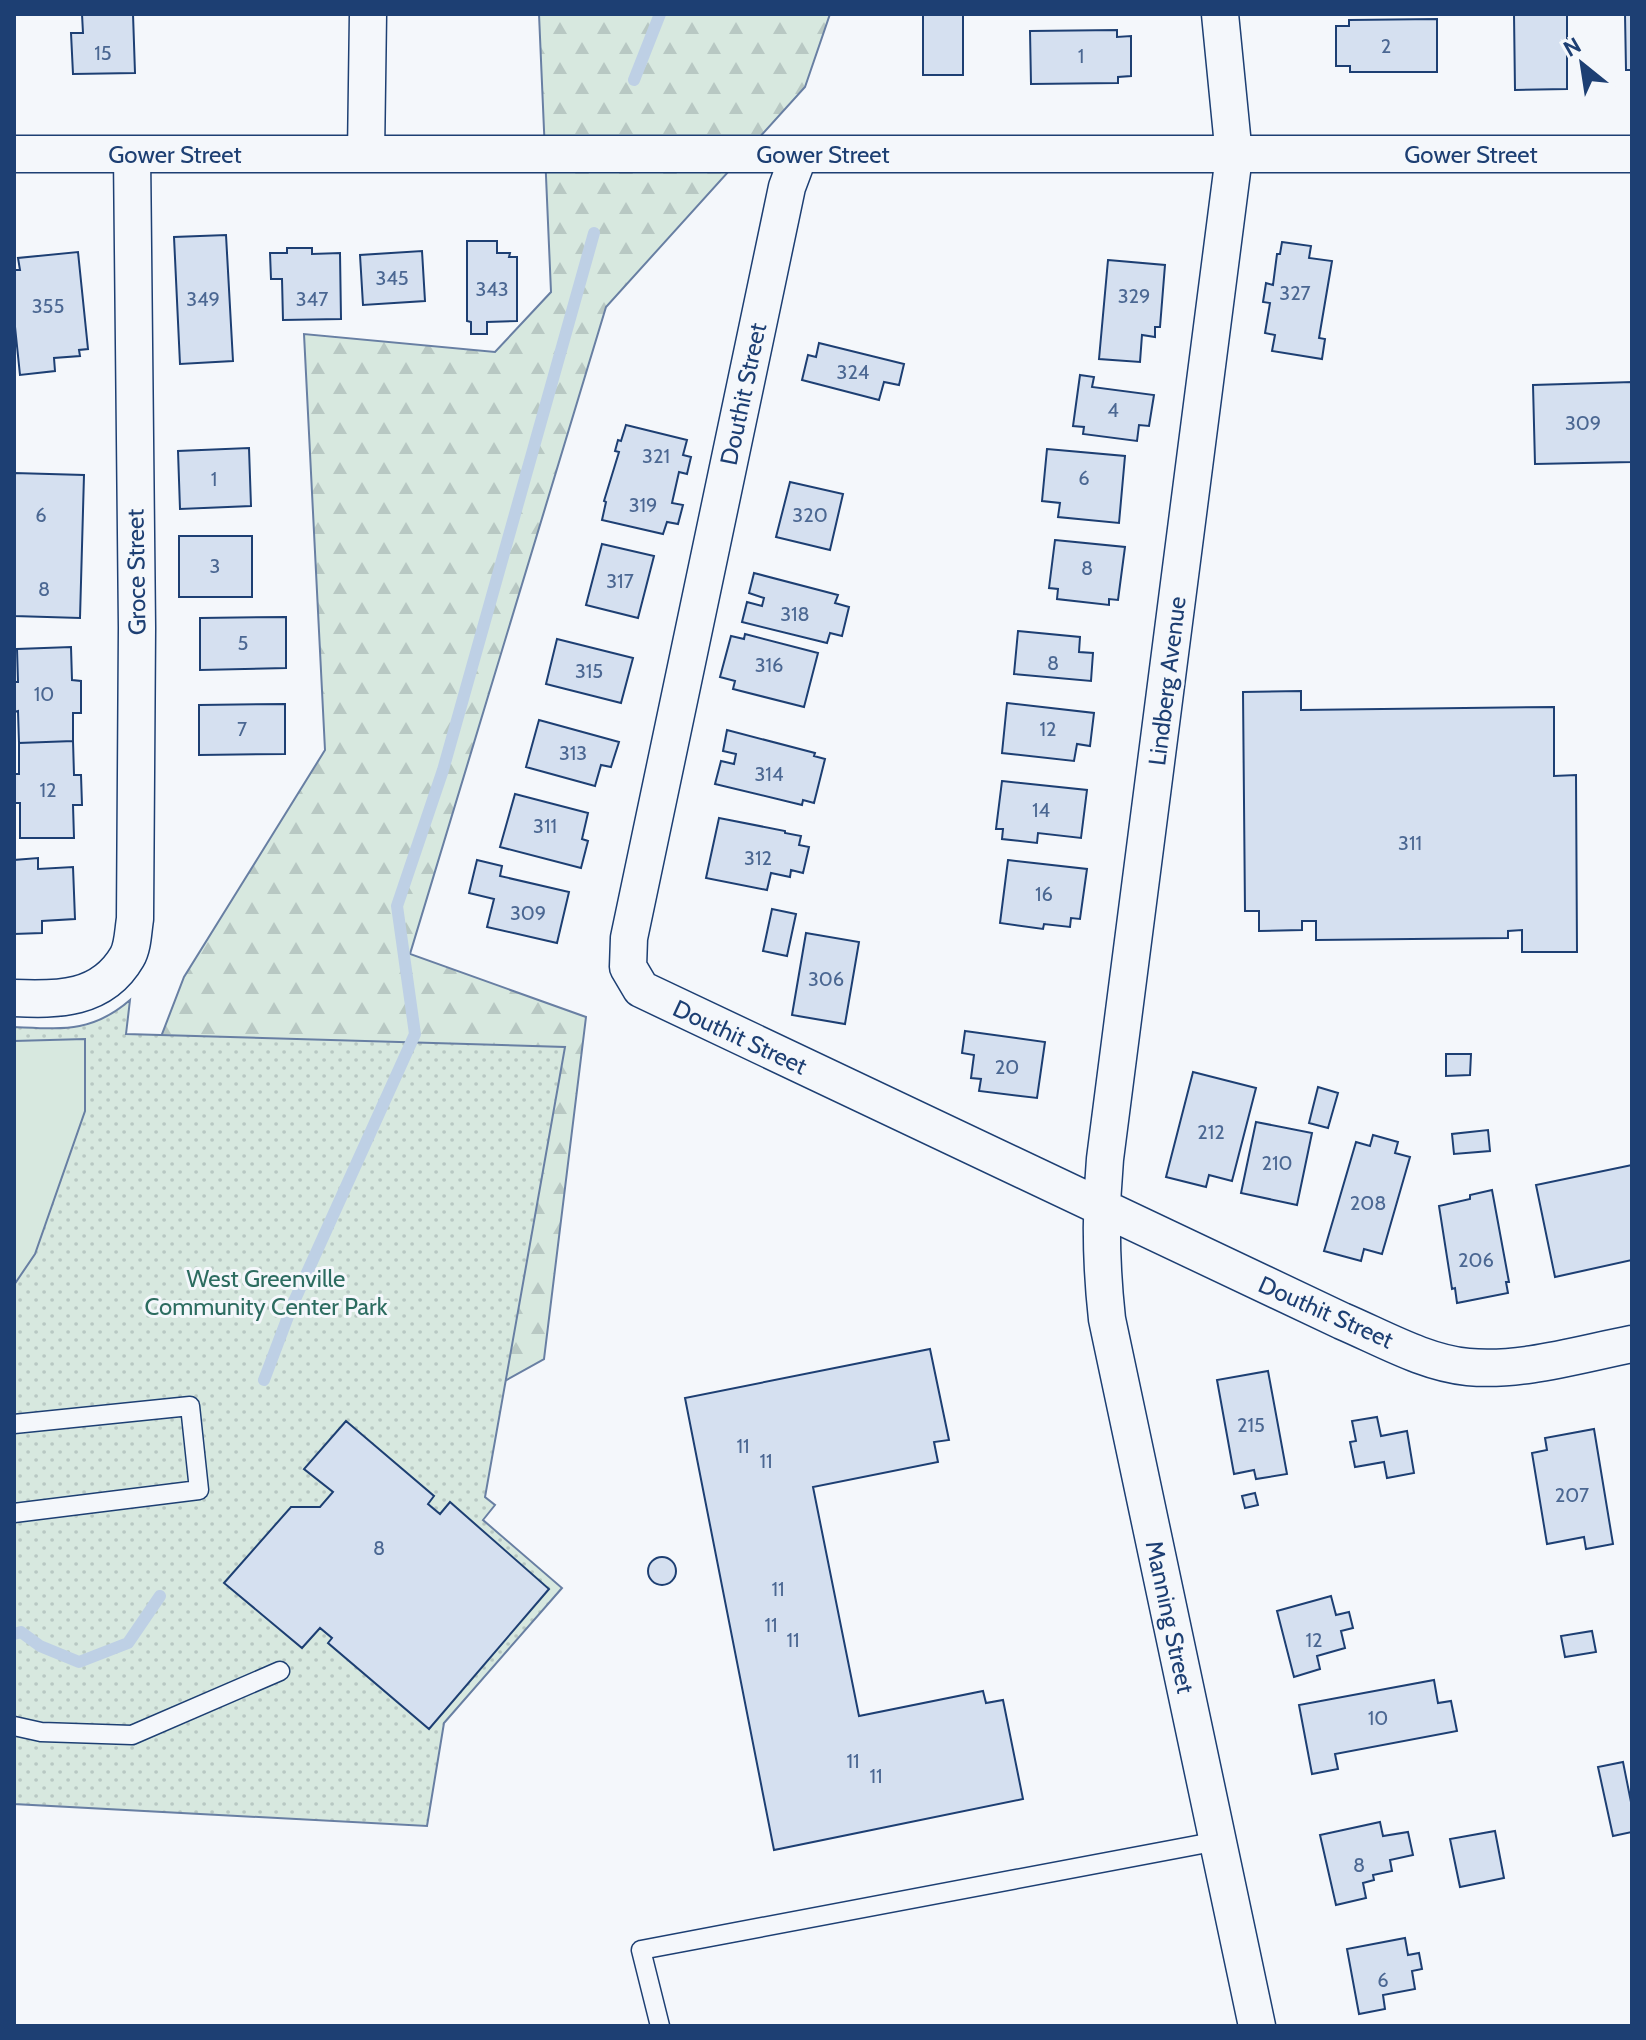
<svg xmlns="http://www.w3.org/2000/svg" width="1646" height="2040" viewBox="0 0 1646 2040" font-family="Cabin,sans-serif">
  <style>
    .forest { fill: url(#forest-firs); stroke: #687fa3; stroke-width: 2 }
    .park { fill: url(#park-dots); stroke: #687fa3; stroke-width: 2 }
    .pitch { fill: #d7e8df; stroke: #687fa3; stroke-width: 2 }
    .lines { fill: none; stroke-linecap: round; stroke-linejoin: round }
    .stream { stroke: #bed0e5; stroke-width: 12 }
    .building { fill: #d5e0f0; stroke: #1d3f73; stroke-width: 2 }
    .service-casing { stroke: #1d3f73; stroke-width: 21 }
    .minor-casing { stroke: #1d3f73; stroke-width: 39 }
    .service { stroke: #f4f7fb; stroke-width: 18 }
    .minor { stroke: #f4f7fb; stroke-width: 36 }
    .labels { text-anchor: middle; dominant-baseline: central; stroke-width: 6; stroke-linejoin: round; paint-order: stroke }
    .number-label { font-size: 20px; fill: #4b6792 }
    .street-label { font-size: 24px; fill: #1d3f73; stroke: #f4f7fb }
    .park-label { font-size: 24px; fill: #2c6c60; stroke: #f4f7fb }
  </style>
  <defs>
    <pattern id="forest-firs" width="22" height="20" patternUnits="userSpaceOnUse" patternTransform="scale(2)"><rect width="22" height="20" fill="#d7e8df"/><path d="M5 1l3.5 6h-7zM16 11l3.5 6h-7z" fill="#b8c8c3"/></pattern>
    <pattern id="park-dots" width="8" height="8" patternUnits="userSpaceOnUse" patternTransform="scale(2)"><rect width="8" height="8" fill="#d7e8df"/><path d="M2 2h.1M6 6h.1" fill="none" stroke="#b8c8c3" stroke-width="1.8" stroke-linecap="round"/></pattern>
  </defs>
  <rect width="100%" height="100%" fill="#f4f7fb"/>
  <path class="forest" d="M539,14H830L805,87L606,307L410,954L586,1017L544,1359L401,1439L159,1042L184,977L325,750L304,334L495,352L551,292Z"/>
  <path class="park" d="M130,1000L126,1034L565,1047L485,1497L495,1505L483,1520L562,1588L444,1723L427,1826L14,1804V1027C62,1029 92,1033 130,1000Z"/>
  <path class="pitch" d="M85,1039V1111L35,1254L14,1285V1041Z"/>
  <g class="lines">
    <path class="stream" d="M634,80L660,14
      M264,1380L292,1306L415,1034L397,906L443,770L594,233
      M14,1634L21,1632L40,1646L79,1662L128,1643L160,1596"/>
  </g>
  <path class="building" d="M82,14H133L135,73L73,74L71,33H83Z
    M923,14H963V75H923Z
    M1514,14H1567V89L1515,90Z
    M1625,14H1632V82V70H1626Z
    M1437,19V72H1350V66H1336V26H1349V20Z
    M1117,30V37L1131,36V76L1118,77V83L1031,84L1030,31Z
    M226,235L233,361L180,364L174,237Z
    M467,241H497V253H510L509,257H517V321L487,322V334H471V322L467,321Z
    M1282,242L1311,246L1309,258L1332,261L1319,338L1325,339L1322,359L1272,351L1275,335L1265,333L1270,303L1263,302L1266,283L1273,285L1277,254H1280Z
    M287,248H312V254L340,253L341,319L283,320L282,279H271L270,253H287Z
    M422,251L425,301L363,305L360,255Z
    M78,252L88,349L79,350L80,356L54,358L55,371L20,375L14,317V270H20L18,258Z
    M1108,260L1165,265L1160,327H1155V337L1142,335L1140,362L1099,359Z
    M819,343L904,364L899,385L884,382L879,400L802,380L808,355L816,357Z
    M1080,375L1094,377L1092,387L1154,395L1149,426L1139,425L1137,441L1083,434L1084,427L1073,426Z
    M1632,382V462L1535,464L1533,385Z
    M626,425L687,440L683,455L691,457L687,474L679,472L672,503L683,505L678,524L667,522L663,534L602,520L606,502L604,501L619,452L615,451L618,440L621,441Z
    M249,448L251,506L180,509L178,451Z
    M1047,449L1125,456L1119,523L1058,517L1060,503L1042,501Z
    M14,473L84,475L80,618L14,616Z
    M790,482L843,494L830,550L776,537Z
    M179,536H252V597H179Z
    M1055,540L1125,547L1118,600L1109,599V605L1057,599L1058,589L1049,588Z
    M602,544L654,556L638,618L586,605Z
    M754,573L838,595L835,603L849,607L842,636L830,633L827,643L742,622L747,602L762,606L764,598L749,593Z
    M286,617V668L200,670V618Z
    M1018,631L1080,637L1079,652L1093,653L1091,681L1014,674Z
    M745,634L818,653L804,707L733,689L735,681L720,677L731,636L744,639Z
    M557,639L633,658L621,703L546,684Z
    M71,647L72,680L81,681V713H73V741L19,743L18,711L14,712V682H18L17,649Z
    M1301,691V710L1554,707V776L1576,775L1577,952H1522V930L1508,931V938L1316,940V921H1302V930L1259,931V911H1245L1243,692Z
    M1007,703L1094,713L1090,746L1077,744L1074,761L1002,753Z
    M285,704V754L199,755V705Z
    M539,720L619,742L611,767L601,765L595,786L526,767Z
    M727,730L815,753L814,756L825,759L814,803L803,800L802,805L715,784L721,761L734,764L736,754L723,751Z
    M73,741L74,775H81L82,805H73L74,838H20V803H14V774H19V743Z
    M1002,781L1087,790L1081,838L1038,833L1037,843L1002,839L1003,829H996Z
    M515,794L588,813L582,839L588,841L581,868L500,847Z
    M719,818L785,831V833L801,836L799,845L809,847L803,873L791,870L790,877L771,873L767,890L706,878Z
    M38,858V869L73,867L75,919L42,921V933L14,934V860Z
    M477,860L502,866L500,876L569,892L557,943L487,927L494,899L469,893Z
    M1008,860L1087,869L1080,919L1071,918L1070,927L1044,924L1043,929L1000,923Z
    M772,909L796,914L787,956L763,951Z
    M806,933L859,942L845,1024L792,1015Z
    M965,1031L1045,1042L1037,1098L979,1091L981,1079L971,1078L974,1055L962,1053Z
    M1446,1054H1471L1470,1075L1446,1076Z
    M1193,1072L1256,1088L1232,1181L1209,1175L1206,1187L1166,1177Z
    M1318,1087L1338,1093L1328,1128L1309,1123Z
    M1256,1122L1312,1133L1297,1205L1241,1193Z
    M1488,1130L1490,1151L1454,1154L1452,1134Z
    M1373,1135L1398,1142L1395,1153L1410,1157L1382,1254L1364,1249L1361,1261L1324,1251L1356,1142L1370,1146Z
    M1632,1165V1260L1555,1277L1536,1185Z
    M1492,1190L1509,1282H1506L1508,1293L1457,1303L1455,1288L1452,1289L1439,1206L1470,1199V1195Z
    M930,1349L949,1440L934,1442L938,1462L813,1487L859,1716L983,1691L986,1703L1003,1700L1023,1799L774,1850L685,1398Z
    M1268,1371L1287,1474L1256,1479L1254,1470L1234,1474L1217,1380Z
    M1377,1417L1381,1436L1407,1431L1414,1473L1387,1478L1384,1462L1355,1467L1350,1442L1356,1441L1352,1421Z
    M346,1421L434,1496L428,1504L440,1514L450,1502L549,1589L429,1729L328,1643L332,1638L320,1628L302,1648L224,1583L291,1507H320L333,1492L304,1469Z
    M1594,1429L1613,1544L1586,1549L1584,1537L1547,1544L1532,1453L1547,1450L1545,1438Z
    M1255,1493L1258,1505L1245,1508L1242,1496Z
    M648 1571a14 14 0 1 1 28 0a14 14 0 1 1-28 0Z
    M1331,1596L1336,1615L1349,1612L1353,1628L1341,1631L1345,1648L1317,1656L1320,1669L1294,1677L1277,1611Z
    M1592,1631L1596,1652L1565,1657L1561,1636Z
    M1434,1680L1438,1703L1451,1701L1457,1731L1335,1754L1338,1769L1312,1774L1299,1705Z
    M1623,1762L1632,1807V1832L1613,1836L1598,1767Z
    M1380,1822L1383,1836L1408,1832L1413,1855L1390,1860L1392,1871L1373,1875L1374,1880L1363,1883L1366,1898L1336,1905L1320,1835Z
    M1495,1831L1504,1878L1460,1887L1450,1839Z
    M1405,1938L1408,1955L1419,1953L1422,1969L1412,1971L1415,1989L1383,1995L1385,2009L1359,2014L1347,1949Z"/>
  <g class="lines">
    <g class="service-casing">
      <path id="service" d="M14,1424L190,1406L199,1490L14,1513
        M14,1726L41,1732L132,1735L280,1671
        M660,2026L641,1950L1218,1841"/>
    </g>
    <g class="minor-casing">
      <path id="minor" d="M1220,14L1234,156L1105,1159C1100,1213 1101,1265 1107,1319L1257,2026
        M14,154H1632
        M366,154L368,14
        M799,155L787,187L629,938L628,967L641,989L1342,1321C1382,1338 1425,1363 1468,1367C1522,1372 1580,1354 1632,1344
        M14,998C58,1000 102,1000 127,957C133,947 133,931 135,919L137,628L132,154"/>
    </g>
    <use href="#service" class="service"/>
    <use href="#minor" class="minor"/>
  </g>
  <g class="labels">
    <g class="number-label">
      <text x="1386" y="46">2</text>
      <text x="103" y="53">15</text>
      <text x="1081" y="56">1</text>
      <text x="392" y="278">345</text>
      <text x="492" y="289">343</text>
      <text x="1295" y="293">327</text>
      <text x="1134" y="296">329</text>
      <text x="203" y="299">349</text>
      <text x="312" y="299">347</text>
      <text x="48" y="306">355</text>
      <text x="853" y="372">324</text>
      <text x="1113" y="410">4</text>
      <text x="1583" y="423">309</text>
      <text x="656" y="456">321</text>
      <text x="1084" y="478">6</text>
      <text x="214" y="479">1</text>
      <text x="643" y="505">319</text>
      <text x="41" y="515">6</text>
      <text x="810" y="515">320</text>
      <text x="215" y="566">3</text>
      <text x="1087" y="568">8</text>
      <text x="620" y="581">317</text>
      <text x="44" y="589">8</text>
      <text x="795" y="614">318</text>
      <text x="243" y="643">5</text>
      <text x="1053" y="663">8</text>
      <text x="769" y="665">316</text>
      <text x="589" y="671">315</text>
      <text x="44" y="694">10</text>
      <text x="242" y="729">7</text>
      <text x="1048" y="729">12</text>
      <text x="573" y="753">313</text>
      <text x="769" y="774">314</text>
      <text x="48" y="790">12</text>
      <text x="1041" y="810">14</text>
      <text x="545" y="826">311</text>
      <text x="1410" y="843">311</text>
      <text x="758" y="858">312</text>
      <text x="1044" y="894">16</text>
      <text x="528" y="913">309</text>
      <text x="826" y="979">306</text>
      <text x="1007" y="1067">20</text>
      <text x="1211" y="1132">212</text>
      <text x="1277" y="1163">210</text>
      <text x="1368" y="1203">208</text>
      <text x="1476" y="1260">206</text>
      <text x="1251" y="1425">215</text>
      <text x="743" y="1446">11</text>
      <text x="766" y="1461">11</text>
      <text x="1572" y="1495">207</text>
      <text x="379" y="1548">8</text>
      <text x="778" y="1589">11</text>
      <text x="771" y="1625">11</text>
      <text x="793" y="1640">11</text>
      <text x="1314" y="1640">12</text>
      <text x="1378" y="1718">10</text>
      <text x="853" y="1761">11</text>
      <text x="876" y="1776">11</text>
      <text x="1359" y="1865">8</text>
      <text x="1383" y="1980">6</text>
    </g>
    <g class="street-label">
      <text x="175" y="154">Gower Street</text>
      <text x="823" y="154">Gower Street</text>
      <text x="1471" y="154">Gower Street</text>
      <text transform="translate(743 394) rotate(-78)">Douthit Street</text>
      <text transform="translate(136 572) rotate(-91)">Groce Street</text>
      <text transform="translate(1167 681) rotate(-83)">Lindberg Avenue</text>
      <text transform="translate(740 1037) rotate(25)">Douthit Street</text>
      <text transform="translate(1326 1312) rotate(24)">Douthit Street</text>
      <text transform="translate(1170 1617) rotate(78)">Manning Street</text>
    </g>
    <g class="park-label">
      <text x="266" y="1278">West Greenville<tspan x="266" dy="28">Community Center Park</tspan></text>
    </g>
  </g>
  <rect width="1646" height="2040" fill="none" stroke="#1d3f73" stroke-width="32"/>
  <g transform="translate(1582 64) rotate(330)" stroke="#f4f7fb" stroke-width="6" paint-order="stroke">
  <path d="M0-6L14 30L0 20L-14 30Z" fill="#1d3f73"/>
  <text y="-12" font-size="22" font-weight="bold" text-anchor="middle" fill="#1d3f73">N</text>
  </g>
</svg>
